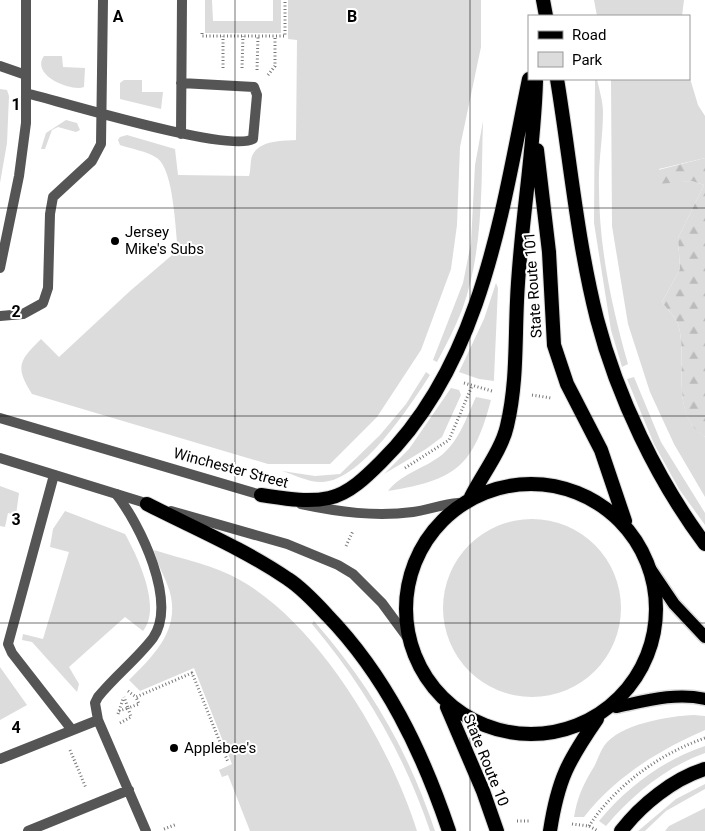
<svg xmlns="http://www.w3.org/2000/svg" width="705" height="831" viewBox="0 0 705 831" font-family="Roboto,sans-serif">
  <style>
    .green { fill: #dcdcdc }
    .forest { fill: url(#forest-firs) }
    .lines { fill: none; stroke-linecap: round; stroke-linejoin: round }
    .primary-casing { stroke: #dbdbdb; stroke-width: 15 }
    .trunk-casing { stroke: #dbdbdb; stroke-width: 16 }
    .path { stroke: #777; stroke-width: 3; stroke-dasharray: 1 2.5; stroke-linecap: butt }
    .service { stroke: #555; stroke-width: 10 }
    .tertiary { stroke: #555; stroke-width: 10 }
    .primary { stroke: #000; stroke-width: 12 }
    .trunk { stroke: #000; stroke-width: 14 }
    .grid { fill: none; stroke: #000; stroke-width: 1; stroke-opacity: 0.55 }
    .poi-dot { fill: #000; stroke: #fff; stroke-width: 2 }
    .labels { text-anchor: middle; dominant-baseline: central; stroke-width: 4; stroke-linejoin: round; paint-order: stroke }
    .poi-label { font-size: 15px; fill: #000; stroke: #fff; text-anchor: start }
    .street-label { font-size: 15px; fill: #000; stroke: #fff }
    .grid-label { font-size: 16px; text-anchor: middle; font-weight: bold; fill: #000; stroke: #fff; stroke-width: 4; stroke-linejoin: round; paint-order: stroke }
  </style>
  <defs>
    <pattern id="forest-firs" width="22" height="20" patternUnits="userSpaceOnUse" patternTransform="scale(1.25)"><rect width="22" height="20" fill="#dcdcdc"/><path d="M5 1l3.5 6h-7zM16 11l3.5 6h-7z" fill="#bbb"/></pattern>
  </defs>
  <rect width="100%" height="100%" fill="#fff"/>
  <path class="green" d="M205,0H212L213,21H273V0H281V33H205Z
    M288,0H481V47L460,147L457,225L451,269L421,350L377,417L330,464H268L32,394C14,366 20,360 41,339L59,357L130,291L178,250C175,229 174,170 157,158C146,151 132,149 120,145L118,140L120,137L127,135L175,149L178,175L249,176C251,170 250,162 252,156C259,140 282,141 296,140L297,40L288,39Z
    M594,0H684L682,16H597Z
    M44,56H62L63,67L85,68L84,87C71,92 30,75 44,56Z
    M689,75L698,105L705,116V158L659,169V183L692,181L704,185L678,238L680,269L662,302C667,309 675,317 678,324C689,360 668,414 705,437V497L674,444L650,392L628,324L612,226L611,79H689Z
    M595,79H597C599,89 603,101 603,112C603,138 598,163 599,188C599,248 612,308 628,364L622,367L611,330L594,223Z
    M124,80H142V92H163L161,109L120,99V83Z
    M0,89L7,90L9,96L7,143L0,183Z
    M66,120L77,123L80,130L76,132L58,127L52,130L45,149H41L46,133Z
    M483,121C481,183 484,250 462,310C455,328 446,345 437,362L433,360L463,283L471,243L475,165Z
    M496,283L498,288L494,378V381L479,379L459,372L484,319Z
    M426,372L430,375C410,406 362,480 323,482C310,483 295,475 282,471L315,476L340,474L380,435L406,404Z
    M634,377L661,442L705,513V525L679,489L654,444L627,379Z
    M451,388L459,390L461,395L442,437L426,449L384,474L409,449Z
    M476,397L491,400C473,467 456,480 388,491C402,473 426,468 443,454C460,439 467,416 476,397Z
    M0,486L19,493L16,515L8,513L5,527L0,526Z
    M65,511L125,534C138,557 162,608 143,631L125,617L69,667L79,684L77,692L32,642L22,640L23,634L43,639L69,552L50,547L53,529Z
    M443 608a89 89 0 1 1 178 0a89 89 0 1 1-178 0Z
    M154,550C182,559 214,565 240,580C320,625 390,745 417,831H250L228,775L222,777L219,770L232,764L194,668L140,691L129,680C152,657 178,633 171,597C168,581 157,566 154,550Z
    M314,621C370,685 408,750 435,831H430C404,754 364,686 312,624Z
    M0,667L27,705L0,720Z
    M694,715L705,716V730C659,750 615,777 584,817H574C577,798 583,785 592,770C597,763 599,753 604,746C619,724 669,716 694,715Z
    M705,746V753C666,767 632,795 606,826L599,821C627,787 663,760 705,746Z
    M705,784V789L666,811L645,831H638L676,799Z
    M705,808V831H665L669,826Z"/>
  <path class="forest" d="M705,158V437C668,415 689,359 678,324C675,317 667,309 662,302L680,269L678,238L704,185L692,181L659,184L658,170Z"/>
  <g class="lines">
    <g class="primary-casing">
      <path id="primary" d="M647,564L674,604L705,637
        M616,707C645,701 676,692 705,699"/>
    </g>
    <g class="trunk-casing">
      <path id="trunk" d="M543,0L546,16
        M557,79C570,158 577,240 597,319C617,396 657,480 705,544
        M537,150L549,252L554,345L567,384L601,450L625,521
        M406 609a125 125 0 1 1 250 0a125 125 0 1 1-250 0Z
        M261,495C282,498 307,503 329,498C349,494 367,476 381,462C482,363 502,211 529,79
        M471,497C482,475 502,449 507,426C517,384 515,343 517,301C520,227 534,154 536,81
        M147,504C194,528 244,549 288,579C302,588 315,602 327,615C386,676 422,751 449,831
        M447,707L483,791L497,831
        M550,831C558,779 568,761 597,719
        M621,831C641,805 673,779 705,769"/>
    </g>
    <path class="path" d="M202,33V36H285V0
      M223,68V36
      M242,68L243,36
      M257,70L258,36
      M268,75L275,66V36
      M464,383L492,391
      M532,395L551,398
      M405,468L449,440L472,386
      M346,546L353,531
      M128,691L136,697L192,673L228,762
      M119,711L128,708L124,697
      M118,714L123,699
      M120,723L131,717L128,708L139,704L136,697
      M70,750L86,788
      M517,821H530
      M572,824L589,826L598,831
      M589,826C615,786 659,754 705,738
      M164,829L177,824"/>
    <path class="service" d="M0,66L26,75
      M26,93C62,102 229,153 253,139L257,95L254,87L181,83
      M181,134L182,0
      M0,268L19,176L26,123V0
      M0,316L23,314L43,303L48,288L50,214L53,197L92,161L101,144L103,0
      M54,475L8,644L12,653L72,730
      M98,720L95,703L98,697C115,676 137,659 153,638C178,602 140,524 116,494
      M0,759L98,720L146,831
      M28,831L129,790"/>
    <path class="tertiary" d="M0,418L268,497
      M0,458L152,505
      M301,504C339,512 375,517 413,512C428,510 443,504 458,503
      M171,511L287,544L338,565L353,574L382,603L410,641"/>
    <use href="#primary" class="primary"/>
    <use href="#trunk" class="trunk"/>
  </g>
  <path class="grid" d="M235,0V831M470,0V831M0,208H705M0,416H705M0,623H705"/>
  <g class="poi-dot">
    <circle cx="115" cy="241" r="5"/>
    <circle cx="174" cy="748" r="5"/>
  </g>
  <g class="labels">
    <g class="poi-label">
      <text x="125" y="232">Jersey<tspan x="125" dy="17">Mike's Subs</tspan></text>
      <text x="184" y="748">Applebee's</text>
    </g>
    <g class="street-label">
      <text transform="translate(533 285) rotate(-94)">State Route 101</text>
      <text transform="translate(231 468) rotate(15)">Winchester Street</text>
      <text transform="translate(486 760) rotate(68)">State Route 10</text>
    </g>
  </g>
  <g class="grid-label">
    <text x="118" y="22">A</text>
    <text x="352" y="22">B</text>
    <text x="16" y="110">1</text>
    <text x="16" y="317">2</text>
    <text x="16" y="525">3</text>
    <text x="16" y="733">4</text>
  </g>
  <rect x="528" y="15" width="162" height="65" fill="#ffffff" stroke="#999999"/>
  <rect x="538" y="31" width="25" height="8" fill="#000000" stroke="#999999"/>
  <text x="572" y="40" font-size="15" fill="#000000">Road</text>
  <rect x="538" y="52" width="25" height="15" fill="#dcdcdc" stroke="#999999"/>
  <text x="572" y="65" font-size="15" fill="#000000">Park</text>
</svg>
